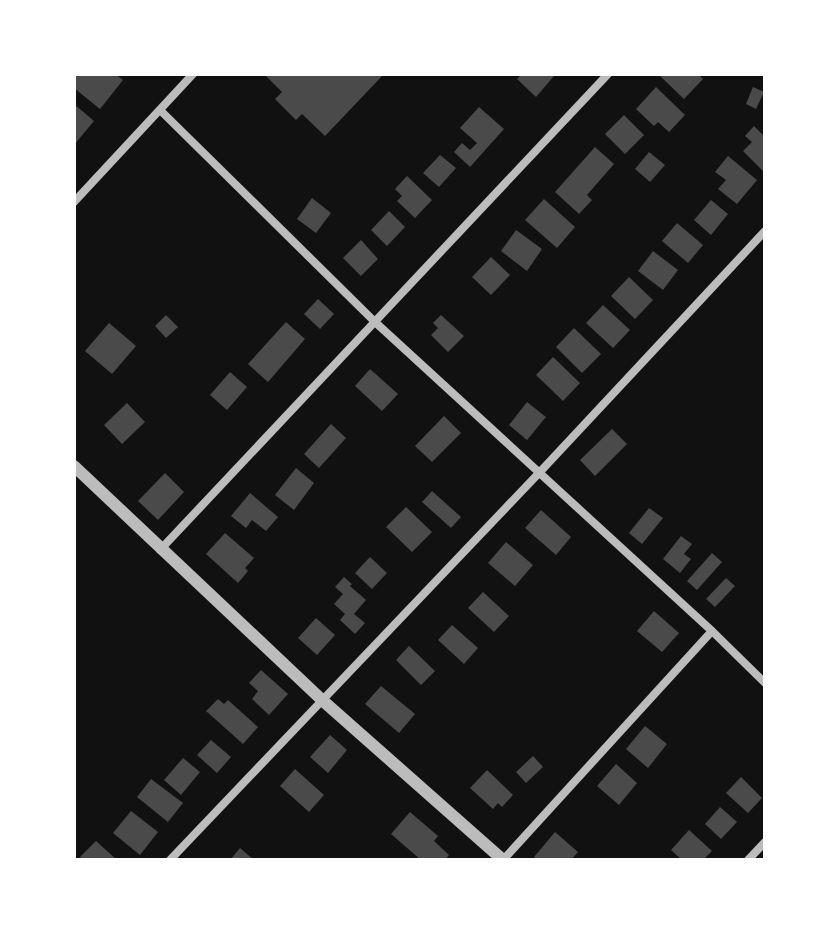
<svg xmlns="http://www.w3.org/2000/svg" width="839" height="934" viewBox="0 0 839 934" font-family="'PT Sans',sans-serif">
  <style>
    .building { fill: #4a4a4a }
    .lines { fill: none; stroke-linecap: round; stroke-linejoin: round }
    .minor { stroke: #bcbcbc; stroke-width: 8 }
    .tertiary { stroke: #bcbcbc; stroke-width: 12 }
  </style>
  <rect width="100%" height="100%" fill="#111"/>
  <path class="building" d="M74,74H115L123,80L100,109L74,88Z
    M264,74H384L325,136L302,114L296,120L275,99L282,92Z
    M522,74H552L554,76L536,97L517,79Z
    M661,74H698L703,79L684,99L660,76Z
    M656,87L685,115L669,132L658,122L654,126L636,109Z
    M753,87L764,92L756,109L746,104Z
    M74,104L94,121L74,145Z
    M479,107L504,129L470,167L454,152L462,143L470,150L477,143L460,128Z
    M624,115L644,135L625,154L605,134Z
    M754,126L765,137V173L743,151L752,142L745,136Z
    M595,147L614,164L587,195L592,200L579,214L555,192Z
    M649,152L665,165L650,182L635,169Z
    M440,155L456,168L439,187L423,173Z
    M728,156L757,180L737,204L718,189L726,180L715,172Z
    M407,176L432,200L415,218L397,201L402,196L395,189Z
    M312,198L331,213L316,233L297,219Z
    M544,199L575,227L557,248L525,220Z
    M711,200L728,214L711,235L694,220Z
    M389,211L405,227L387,246L371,230Z
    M677,223L703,245L688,263L662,241Z
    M516,230L542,249L527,271L501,251Z
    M361,240L378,259L361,276L343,258Z
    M653,251L678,270L663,290L638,271Z
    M491,257L510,275L491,295L472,277Z
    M629,277L653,300L635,319L611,296Z
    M318,299L334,314L320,329L304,314Z
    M603,305L630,330L613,348L586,323Z
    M166,315L178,327L166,338L155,326Z
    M441,315L464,336L448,352L431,335L438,328L433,323Z
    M286,322L305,339L268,382L248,364Z
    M109,323L136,346L112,374L85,351Z
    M574,328L601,354L582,373L556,347Z
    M553,357L580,383L563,401L536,375Z
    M370,369L398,394L382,411L355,386Z
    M230,372L247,387L227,410L210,395Z
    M527,402L546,417L527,440L509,425Z
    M127,403L145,422L122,444L104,425Z
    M444,416L461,433L432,462L415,446Z
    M331,424L346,438L319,468L304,454Z
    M612,429L627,444L595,476L580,460Z
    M296,468L314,483L294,510L275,495Z
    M165,473L184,492L158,520L138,501Z
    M432,491L461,517L451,528L422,502Z
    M250,493L278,517L266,531L252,520L246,528L231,516Z
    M406,507L432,532L412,552L386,527Z
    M649,508L663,518L642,544L629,533Z
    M541,510L571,537L556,555L525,528Z
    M225,533L254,558L245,568L248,571L238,583L206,554Z
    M681,536L692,544L684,554L691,559L680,573L663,559Z
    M506,542L533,565L515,586L488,563Z
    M712,553L722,562L697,590L687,581Z
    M370,557L387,573L372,589L355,573Z
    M344,577L352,584L350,586L366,600L354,614L365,623L355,634L340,620L345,614L334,604L343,594L335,587Z
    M726,578L735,586L715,607L706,599Z
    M483,592L509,616L494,632L468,608Z
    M654,611L679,633L662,652L637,631Z
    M316,618L335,635L317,655L298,638Z
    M452,625L478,648L464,664L438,640Z
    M409,646L435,671L421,685L396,660Z
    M261,670L288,694L269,715L252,699L258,691L249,683Z
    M381,686L415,714L399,733L365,704Z
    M218,699L224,704L228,700L258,727L243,744L206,711Z
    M645,726L667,744L648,768L626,749Z
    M330,735L347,750L328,773L310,757Z
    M211,740L231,757L217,773L197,755Z
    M533,756L543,767L526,783L516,772Z
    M183,758L200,772L181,795L164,780Z
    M616,764L637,783L619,805L597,786Z
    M295,769L324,795L309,812L280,786Z
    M487,770L513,795L502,807L498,803L493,809L470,788Z
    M741,777L762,798L748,813L726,793Z
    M151,779L183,803L168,822L137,797Z
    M720,807L737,822L721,839L705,824Z
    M131,811L158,832L140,855L113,833Z
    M410,812L438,836L434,841L449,855L445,860H421L391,834Z
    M689,830L712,851L703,860H682L671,850Z
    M555,832L578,852L571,860H537L534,857Z
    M96,841L117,860H83L80,857Z
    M240,848L254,860H230Z"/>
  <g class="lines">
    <path class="minor" d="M160,110L375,322L712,631L765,683
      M74,202L193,74
      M160,550L608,74
      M170,860L539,473L765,231
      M503,860L712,631
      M748,860L765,842"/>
    <path class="tertiary" d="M74,466L322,700L503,860"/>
  </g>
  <rect width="839" height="934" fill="none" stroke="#ffffff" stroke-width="152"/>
</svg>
